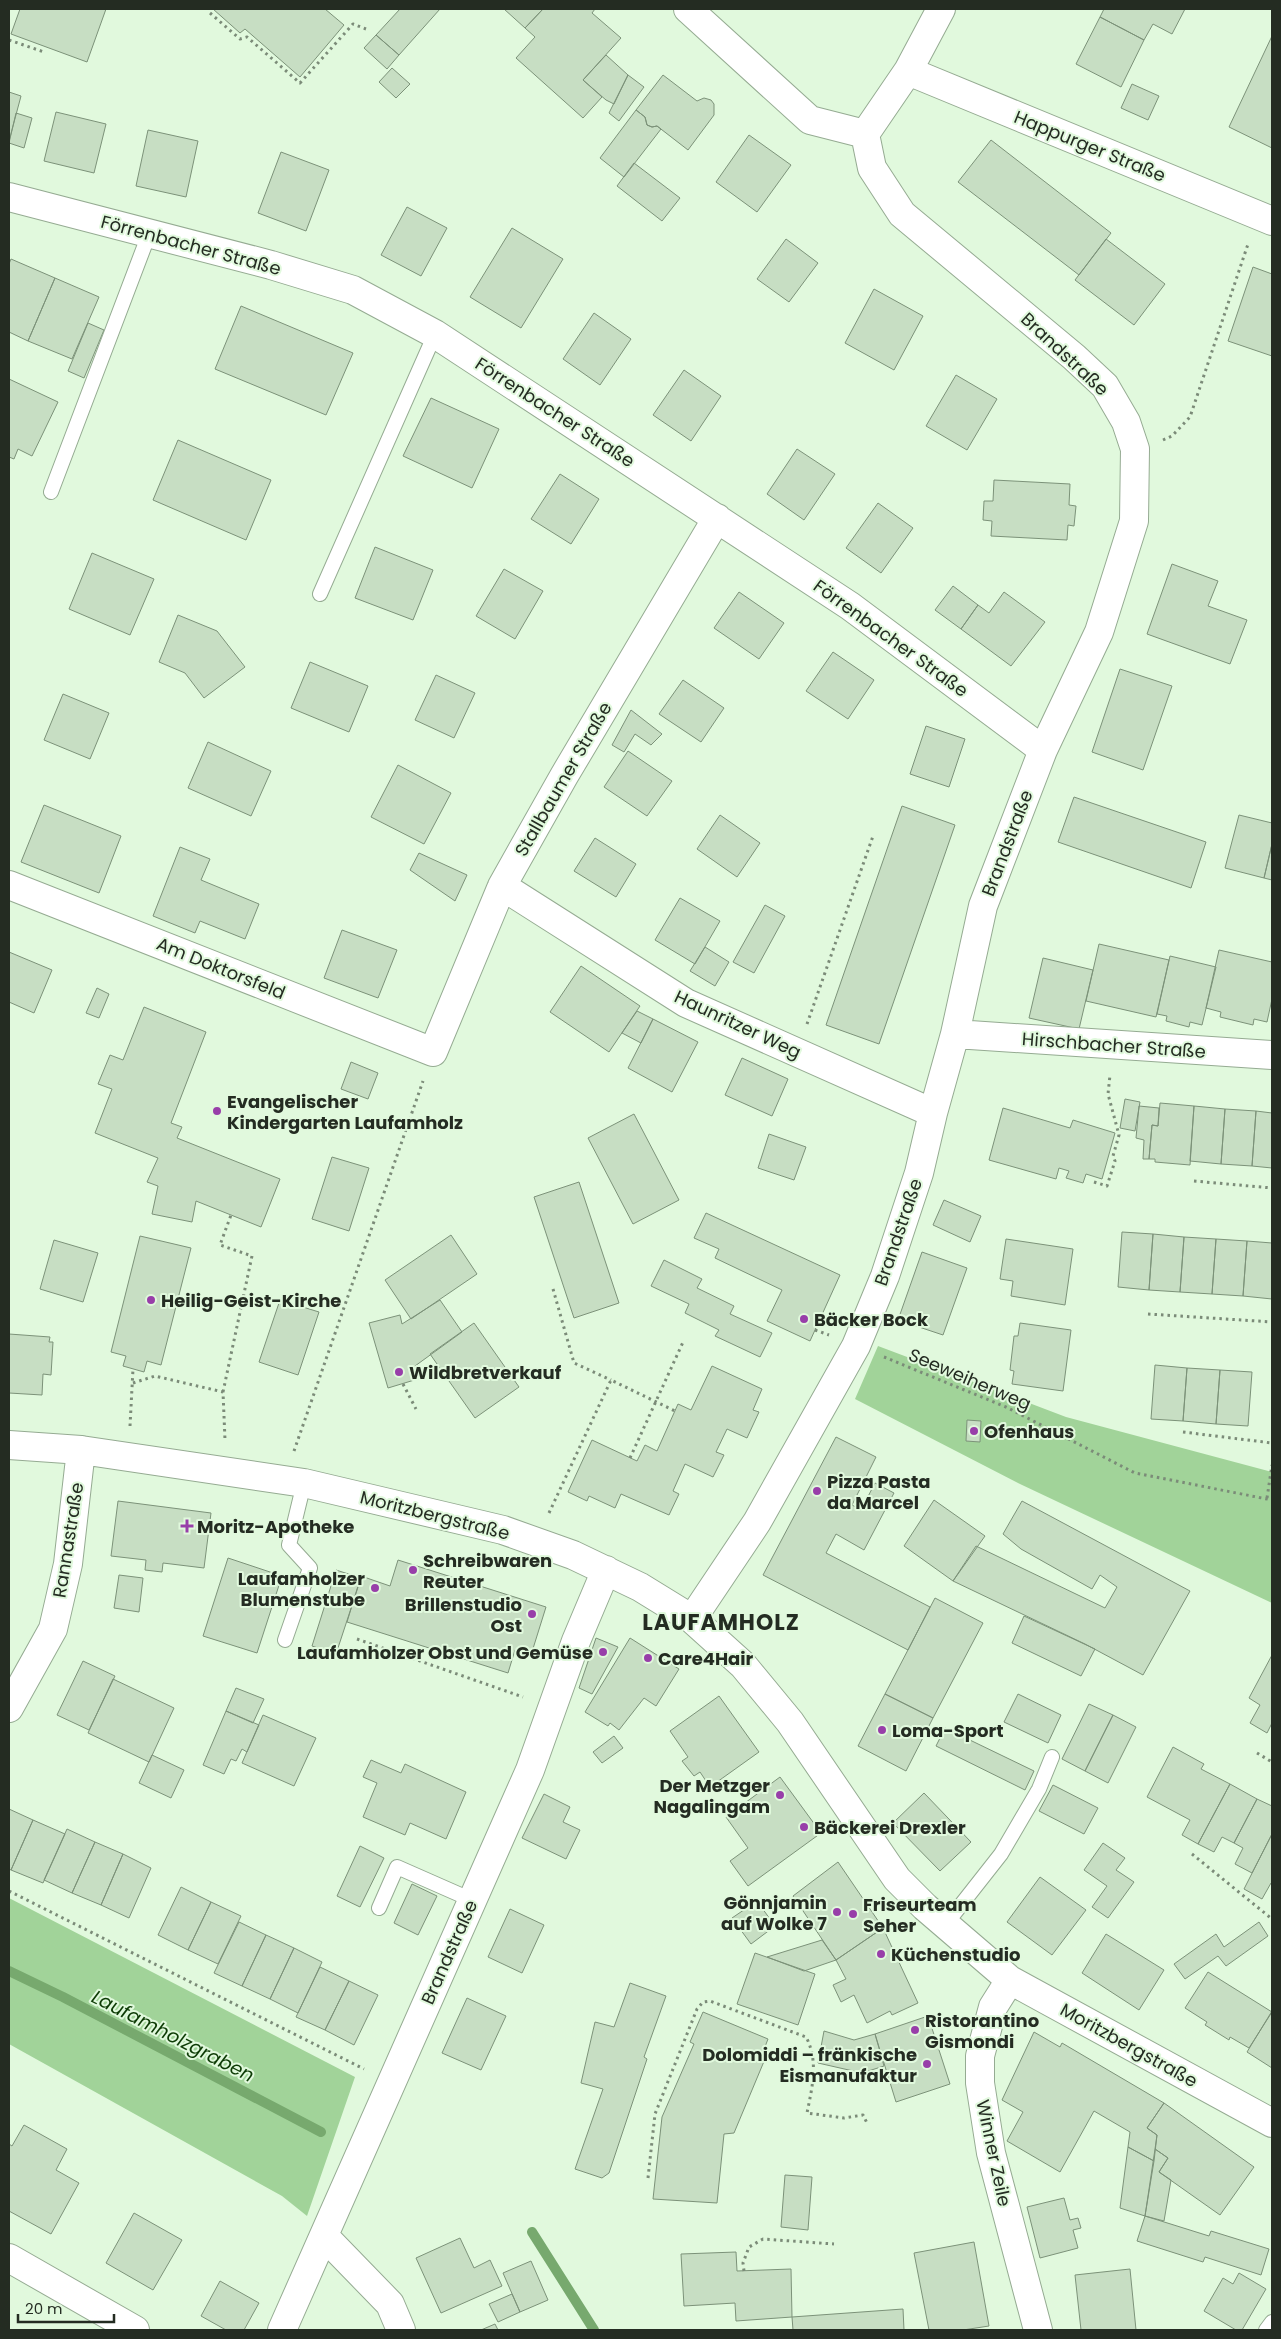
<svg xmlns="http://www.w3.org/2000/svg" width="1281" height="2339" viewBox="0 0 1281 2339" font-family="Poppins,sans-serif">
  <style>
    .green { fill: #a1d399 }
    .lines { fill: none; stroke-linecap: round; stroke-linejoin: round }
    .stream { stroke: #77a96e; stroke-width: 10 }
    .building { fill: #c7dec3; stroke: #7c9279 }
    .lane-casing { stroke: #95ab92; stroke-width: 16 }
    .street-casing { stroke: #95ab92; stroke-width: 30 }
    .path { stroke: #7b8b78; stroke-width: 3; stroke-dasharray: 2.5 4; stroke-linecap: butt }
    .lane { stroke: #fff; stroke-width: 14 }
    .street { stroke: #fff; stroke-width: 28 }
    .poi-dot { fill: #983ea9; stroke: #e1f9dd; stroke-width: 2 }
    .labels { text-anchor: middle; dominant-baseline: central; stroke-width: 4; stroke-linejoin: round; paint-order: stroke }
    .street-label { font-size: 18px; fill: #242c22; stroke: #e1f9dd }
    .poi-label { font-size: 18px; font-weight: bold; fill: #242c22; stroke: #e1f9dd; text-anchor: start }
    .water-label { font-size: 19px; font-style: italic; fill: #0d3b05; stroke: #e1f9dd }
    .district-label { font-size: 22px; font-weight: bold; letter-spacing: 1px; fill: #242c22; stroke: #e1f9dd }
  </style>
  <rect width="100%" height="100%" fill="#e1f9dd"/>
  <path class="green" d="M878,1346L1066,1417L1272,1472V1603L1020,1484L855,1399Z
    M9,1898L355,2077L307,2216L282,2196L9,2044Z"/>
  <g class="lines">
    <path class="stream" d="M9,1971L63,1997L321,2132
      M532,2232L594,2330"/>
  </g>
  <path class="building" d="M20,9H106L87,62L11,34Z
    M213,9H325L344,25L300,77L245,29L240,33Z
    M400,9H440L399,55L376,35Z
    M504,9H543L525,28Z
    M543,9H595L592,13L621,38L583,80L602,97L583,118L516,58L535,37L525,28Z
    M1104,9H1185L1172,34L1153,24L1144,40L1100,17Z
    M1100,17L1144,40L1121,87L1076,64Z
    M376,35L399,55L387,69L364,48Z
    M1272,36V148L1229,127Z
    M606,55L628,75L614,104L606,100L583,80Z
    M392,68L410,84L396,98L379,82Z
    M628,75L644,87L619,121L609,113Z
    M663,75L697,101L704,98L711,100L714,104V115L688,150L657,126L652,127L647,125L645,117L636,110Z
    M1132,84L1159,96L1148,120L1121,108Z
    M9,92L21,96L9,141Z
    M636,110L645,117L647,125L652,127L657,126L661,129L624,177L600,158Z
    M56,112L106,124L94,173L44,161Z
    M16,113L32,118L24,148L9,143Z
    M148,130L198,141L186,197L136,186Z
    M749,135L791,165L757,212L716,182Z
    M991,140L1111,233L1079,275L958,182Z
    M281,152L329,170L306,231L258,213Z
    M634,163L680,198L662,221L617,186Z
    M407,207L447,228L421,276L381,255Z
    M512,228L563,259L521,328L470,297Z
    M786,239L818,263L789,302L757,279Z
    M1106,239L1165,284L1134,325L1075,280Z
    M11,259L55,278L28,341L9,332V264Z
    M1253,267L1272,274V356L1228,341Z
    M55,278L99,297L72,359L28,341Z
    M874,289L923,316L894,370L845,343Z
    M241,306L353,353L326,415L215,369Z
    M594,313L631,339L600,385L563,359Z
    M88,323L104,330L84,378L68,371Z
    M684,370L721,396L691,441L653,415Z
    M956,375L997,399L967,450L926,426Z
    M9,379L58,402L32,456L18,449L14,459L9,457Z
    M431,398L499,429L472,488L403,456Z
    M178,440L271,480L246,540L153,500Z
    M797,449L835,474L804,520L767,494Z
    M560,474L599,499L571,544L531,519Z
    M994,480L1070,484L1069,505L1076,506L1074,526L1068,525L1067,540L991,536L992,521L983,520L984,501H993Z
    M878,503L913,528L881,573L846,548Z
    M375,547L433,570L413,620L355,598Z
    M92,553L154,579L130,635L69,609Z
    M1172,564L1218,581L1208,606L1247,620L1230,664L1147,634Z
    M504,569L543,591L515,639L476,616Z
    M953,586L978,605L961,629L935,610Z
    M739,592L784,623L759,659L714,628Z
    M1004,592L1045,622L1011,666L961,629L978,605L989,613Z
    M178,615L217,631L245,667L204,698L185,673L159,662Z
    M833,652L874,680L848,719L806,691Z
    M310,662L368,686L349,732L291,708Z
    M1120,669L1172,686L1143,770L1092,752Z
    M436,675L475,693L454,738L415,720Z
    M683,680L724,708L701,742L659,714Z
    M63,694L109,713L90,759L44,740Z
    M631,710L662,734L651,745L635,734L624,752L612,745Z
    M926,726L965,739L949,787L910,774Z
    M208,742L271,771L251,816L188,788Z
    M628,751L672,781L647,816L604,787Z
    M398,765L451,793L424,844L371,817Z
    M1074,797L1206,842L1191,888L1058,842Z
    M44,805L121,836L99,893L21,862Z
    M902,806L955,825L879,1044L826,1025Z
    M720,815L760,843L737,877L697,849Z
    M1239,815L1272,823V844L1264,878L1225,868Z
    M595,838L636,864L616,897L574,871Z
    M1272,844V880L1264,878Z
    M180,847L210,859L201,880L259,904L245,939L200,921L195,933L153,916Z
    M419,853L467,875L455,901L410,870Z
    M680,898L720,921L695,964L655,940Z
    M765,905L785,916L754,973L733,962Z
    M342,930L397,950L378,998L324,978Z
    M1099,944L1169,960L1156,1017L1086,1001Z
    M705,947L729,962L715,986L690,971Z
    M1219,950L1272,962V999L1267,1022L1254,1019L1253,1025L1220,1017L1221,1012L1206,1008Z
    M9,952L52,970L34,1013L9,1002Z
    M1170,956L1216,967L1202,1025L1190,1022L1189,1027L1166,1021L1167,1016L1157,1014Z
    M1043,958L1093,970L1079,1029L1029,1018Z
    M581,966L640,1006L609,1052L550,1012Z
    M97,988L109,994L99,1018L86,1013Z
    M144,1007L206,1032L171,1123L182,1127L177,1138L280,1179L261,1227L196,1201L192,1222L152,1214L158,1186L147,1182L158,1158L95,1133L112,1089L98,1084L110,1055L123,1060Z
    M637,1011L653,1019L641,1043L622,1033Z
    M653,1019L698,1042L672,1092L628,1068Z
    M742,1058L788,1079L772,1116L725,1095Z
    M351,1062L378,1073L368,1099L341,1089Z
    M1125,1099L1140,1102L1135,1131L1120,1128Z
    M1160,1103L1194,1106L1190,1165L1155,1162V1159H1149L1152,1125L1158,1126Z
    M1139,1106L1159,1108L1158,1126L1152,1125L1149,1159H1143L1144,1140L1136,1138Z
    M1194,1106L1225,1109L1221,1164L1190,1161Z
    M1003,1108L1070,1128L1073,1120L1115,1133L1102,1179L1086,1174L1083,1183L1066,1178L1069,1171L1059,1168L1056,1179L989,1160Z
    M1225,1109L1256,1111L1252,1166L1221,1164Z
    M1256,1111L1272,1113V1168L1252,1166Z
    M634,1114L679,1200L633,1224L588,1138Z
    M769,1134L806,1147L794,1180L758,1168Z
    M332,1157L369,1168L349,1231L312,1219Z
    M579,1182L619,1303L574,1318L534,1197Z
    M944,1200L981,1216L970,1242L933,1225Z
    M706,1213L840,1275L810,1341L767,1321L782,1290L715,1258L719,1249L694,1238Z
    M1122,1232L1153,1234L1149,1290L1118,1287Z
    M1153,1234L1184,1237L1180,1292L1149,1290Z
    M451,1235L477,1274L411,1319L385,1280Z
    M140,1236L191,1248L161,1365L147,1361L144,1372L123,1366L126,1356L111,1352Z
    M1184,1237L1216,1239L1212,1294L1180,1292Z
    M1006,1239L1073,1249L1065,1305L1011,1296L1013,1281L1000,1279Z
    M1216,1239L1247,1241L1243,1296L1212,1294Z
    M54,1240L98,1253L83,1302L40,1289Z
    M1247,1241L1272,1243V1299L1243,1296Z
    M922,1252L967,1268L943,1335L898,1320Z
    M664,1260L702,1279L697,1288L734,1306L730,1314L772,1333L760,1357L715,1336L719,1330L685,1313L689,1304L651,1286Z
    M280,1300L319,1312L298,1375L259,1362Z
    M440,1300L462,1332L415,1366L421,1378L388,1388L369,1323L400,1315L402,1324Z
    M474,1323L519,1387L475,1418L430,1354Z
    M1020,1323L1071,1330L1063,1391L1012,1384L1014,1371L1010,1370L1014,1336H1018Z
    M9,1334L50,1337L49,1342H53L51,1375L43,1374L42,1395L9,1393Z
    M1155,1365L1187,1368L1183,1421L1151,1419Z
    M712,1366L762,1389L753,1410L759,1412L747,1438L727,1429L716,1452L724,1455L713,1477L685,1464L673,1491L679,1494L669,1515L621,1494L615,1508L589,1496L587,1501L568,1492L592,1440L637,1461L645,1445L657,1451L678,1404L691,1410Z
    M1187,1368L1220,1370L1216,1424L1183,1421Z
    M1220,1370L1252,1372L1248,1426L1216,1424Z
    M967,1420L981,1421L980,1442L966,1441Z
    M836,1437L876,1457L852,1505L861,1510L875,1483L894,1493L864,1550L836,1534L826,1553L930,1607L908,1650L763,1575Z
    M934,1500L985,1536L953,1581L904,1546Z
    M118,1501L211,1513L204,1568L163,1563L162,1572L145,1570L146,1560L111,1556Z
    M1022,1501L1190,1591L1143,1675L1085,1644L953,1581L976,1546L1105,1608L1117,1587L1100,1575L1092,1589L1021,1549L1003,1534Z
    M228,1558L282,1576L257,1653L203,1636Z
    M398,1560L546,1607L531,1655L515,1650L508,1673L347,1622L361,1576L390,1586Z
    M336,1570L361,1578L336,1654L312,1646Z
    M119,1575L143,1578L139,1612L114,1608Z
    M935,1598L983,1623L933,1718L885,1694Z
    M1024,1616L1095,1649L1081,1676L1012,1643Z
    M596,1638L618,1647L592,1694L579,1688Z
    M630,1638L679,1669L656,1706L644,1698L619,1730L610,1723L608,1726L585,1712Z
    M1272,1655V1723L1267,1733L1250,1723L1260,1705L1249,1698Z
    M83,1661L115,1676L89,1730L57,1715Z
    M113,1679L174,1708L149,1762L88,1733Z
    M236,1688L264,1699L253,1723L226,1711Z
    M885,1694L933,1718L906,1771L858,1746Z
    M1018,1694L1061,1715L1048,1743L1004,1722Z
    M719,1696L759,1752L710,1787L700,1772L694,1776L682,1761L688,1757L670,1731Z
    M1089,1704L1113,1715L1085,1771L1062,1759Z
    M226,1711L259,1725L247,1752L242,1749L236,1761L231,1759L224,1774L203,1765Z
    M263,1715L316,1738L294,1786L242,1763Z
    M1113,1715L1136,1727L1108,1783L1085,1771Z
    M945,1728L1034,1771L1025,1790L936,1746Z
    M614,1736L623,1748L602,1763L593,1752Z
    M1173,1747L1204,1764L1201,1769L1230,1784L1198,1844L1182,1835L1190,1820L1147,1797Z
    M152,1755L184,1770L171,1798L139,1783Z
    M371,1760L401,1773L405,1764L466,1792L446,1839L410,1823L405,1835L363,1817L377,1783L363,1777Z
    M780,1777L821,1833L748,1886L730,1861L748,1848L726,1817Z
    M1230,1784L1257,1799L1234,1843L1222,1837L1214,1852L1198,1844Z
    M1053,1785L1098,1808L1084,1834L1039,1811Z
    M924,1793L971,1842L940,1871L893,1823Z
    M544,1794L570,1807L563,1822L580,1830L566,1859L522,1838Z
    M1257,1799L1272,1806V1834L1252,1873L1235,1864L1243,1848L1234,1843Z
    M9,1809L33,1820L11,1870L9,1869Z
    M33,1820L65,1834L43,1883L11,1870Z
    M67,1829L95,1842L72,1893L44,1880Z
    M1272,1834V1884L1271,1883L1262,1899L1244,1889Z
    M95,1842L123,1854L101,1905L72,1893Z
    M1103,1843L1125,1858L1116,1870L1134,1882L1108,1918L1092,1907L1107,1886L1084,1870Z
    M360,1846L384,1858L360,1907L337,1896Z
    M123,1854L151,1868L129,1918L101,1905Z
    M838,1862L883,1928L836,1960L793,1896Z
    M1040,1877L1086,1910L1052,1955L1007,1922Z
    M412,1884L437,1896L418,1935L394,1923Z
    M181,1887L211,1902L188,1950L158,1935Z
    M757,1901L775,1926L751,1944L732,1918Z
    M211,1902L241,1916L218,1964L188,1950Z
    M510,1909L544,1925L522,1973L488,1957Z
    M239,1922L266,1935L242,1986L214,1973Z
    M1259,1922L1268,1936L1226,1966L1218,1956L1185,1979L1174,1964L1216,1934L1224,1947Z
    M883,1928L918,2003L892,2015L890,2011L867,2023L854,1995L841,2002L833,1985L846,1979L836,1960Z
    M1106,1934L1164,1970L1139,2010L1082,1973Z
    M266,1935L294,1948L270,1999L242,1986Z
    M822,1940L836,1960L804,1971L767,1957Z
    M294,1948L322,1962L298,2013L270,1999Z
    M755,1953L815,1974L798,2025L737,2004Z
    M320,1967L349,1981L325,2030L296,2017Z
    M1208,1972L1272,2012L1249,2048L1230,2037L1229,2040L1205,2025L1207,2022L1185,2008Z
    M349,1981L378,1995L354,2045L325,2030Z
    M630,1983L666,1996L644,2057L647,2059L609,2173L602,2178L575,2169L603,2089L581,2083L595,2022L614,2027Z
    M467,1998L506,2016L481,2070L442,2053Z
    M1272,2011V2068L1247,2052Z
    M703,2012L768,2039L761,2057L765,2059L734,2133L724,2134L717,2203L653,2199L662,2117L694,2044L690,2042Z
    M928,2016L950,2084L896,2102L875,2034Z
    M824,2031L854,2040L875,2034L884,2066L862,2073L818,2063Z
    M1034,2032L1060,2047L1062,2043L1164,2103L1147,2128L1157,2135L1154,2161L1128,2147L1130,2132L1094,2111L1060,2172L1007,2141L1023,2112L1002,2100Z
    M1164,2103L1254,2167L1220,2215L1159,2172L1168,2158L1155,2149L1157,2135L1147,2128Z
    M24,2125L67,2149L56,2170L79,2183L51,2234L9,2211V2144L12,2146Z
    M1128,2147L1154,2161L1145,2216L1120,2208Z
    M1155,2149L1168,2158L1159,2172L1171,2180L1164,2221L1145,2216Z
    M785,2175L812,2177L808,2230L781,2227Z
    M1064,2198L1070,2220L1078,2218L1081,2228L1073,2230L1078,2248L1040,2258L1027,2207Z
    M134,2213L182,2240L153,2290L106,2263Z
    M1145,2216L1209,2236L1211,2231L1269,2249L1261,2275L1205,2257L1203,2262L1137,2241Z
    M460,2238L474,2268L490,2260L502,2286L441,2313L416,2258Z
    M974,2242L989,2326L963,2330H929L914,2253Z
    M736,2252L737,2271L791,2269L792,2317L736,2321L735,2303L684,2306L681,2254Z
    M531,2261L548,2300L520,2312L503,2273Z
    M1130,2269L1136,2330H1081L1075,2275Z
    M1239,2273L1266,2289L1242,2330H1236L1204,2311L1223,2278L1233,2284Z
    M220,2281L259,2303L244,2330H226L201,2316Z
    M512,2294L520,2312L498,2322L489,2304Z
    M903,2309L904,2330H793L792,2317Z
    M495,2324L498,2330H481Z"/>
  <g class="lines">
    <g class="lane-casing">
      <path id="lane" d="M51,492L149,234
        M320,594L435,334
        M285,1640L310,1568L289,1545L304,1483
        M379,1908L397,1867L472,1900
        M946,1924L1001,1854L1039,1789L1052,1757
        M1266,2330L1272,2322"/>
    </g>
    <g class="street-casing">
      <path id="street" d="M688,9L810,120L865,134
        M908,71L1272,221
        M865,134L908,71L941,9
        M9,197L271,265L353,290L435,334L850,606L1043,750
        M9,885L433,1052L502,886L564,776L717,518
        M502,886L686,1003L933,1113
        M955,1034L1272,1055
        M9,1445L81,1450L304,1483L503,1530L573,1555L640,1587L692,1619L743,1665L790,1722L897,1879L925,1907L1010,1980L1272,2123
        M692,1619L757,1522L856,1346L885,1276L919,1173L933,1113L955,1034L983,906L1043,750L1099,632L1134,521L1135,449L1126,422L1105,386L1074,357L902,214L872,168L865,134
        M9,1708L53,1629L68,1564L81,1450
        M1010,1980L993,2007L980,2056V2083L991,2153L1038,2330
        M324,2236L390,2304L401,2330
        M9,2258L135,2330
        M282,2330L530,1770L576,1641L606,1570"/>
    </g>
    <path class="path" d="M210,13L240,39L247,37L300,83L353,24L366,29
      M9,40L44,52
      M1163,440L1172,436L1190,417L1248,244
      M807,1024L873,836
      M1194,1181L1272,1188
      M1094,1182L1107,1186L1115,1161L1113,1156L1119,1135L1108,1094L1110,1075
      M553,1289L574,1363L611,1380
      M1148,1314L1272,1322
      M815,1330L829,1335
      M884,1357L1006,1407L1135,1473L1272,1500
      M133,1383L155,1376L223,1392L225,1440
      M403,1384L416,1409
      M223,1392L252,1256L220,1245L231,1215
      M130,1426L133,1369
      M1183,1432L1272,1443
      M294,1451L423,1081
      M630,1458L684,1340
      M1267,1498L1272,1465
      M549,1513L611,1380L675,1411
      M357,1639L523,1697
      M1257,1753L1272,1762
      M1192,1854L1272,1919
      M9,1891L364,2069
      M648,2178L655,2114L697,2009L703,2002L710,2001L806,2037C819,2061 812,2088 807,2113L844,2118L863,2115L867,2123
      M744,2271L743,2263L749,2247L763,2239L834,2244"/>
    <use href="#lane" class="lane"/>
    <use href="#street" class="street"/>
  </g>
  <g class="poi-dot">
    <circle cx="217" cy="1111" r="5"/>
    <circle cx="151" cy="1300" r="5"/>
    <circle cx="804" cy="1319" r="5"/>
    <circle cx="399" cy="1372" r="5"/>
    <circle cx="974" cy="1431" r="5"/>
    <circle cx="817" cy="1491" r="5"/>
    <path d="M184.5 1518.5h5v5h5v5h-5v5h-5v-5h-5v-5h5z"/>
    <circle cx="413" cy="1570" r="5"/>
    <circle cx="375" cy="1588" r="5"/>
    <circle cx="532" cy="1614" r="5"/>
    <circle cx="603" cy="1652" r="5"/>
    <circle cx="648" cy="1658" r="5"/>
    <circle cx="882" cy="1730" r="5"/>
    <circle cx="780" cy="1795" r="5"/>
    <circle cx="804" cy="1827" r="5"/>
    <circle cx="837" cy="1912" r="5"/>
    <circle cx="853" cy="1914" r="5"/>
    <circle cx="881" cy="1954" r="5"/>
    <circle cx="915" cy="2030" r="5"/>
    <circle cx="927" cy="2064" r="5"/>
  </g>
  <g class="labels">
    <g class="street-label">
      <text transform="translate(1090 146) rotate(22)">Happurger Straße</text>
      <text transform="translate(191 245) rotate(15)">Förrenbacher Straße</text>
      <text transform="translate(1065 354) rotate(43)">Brandstraße</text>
      <text transform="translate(555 412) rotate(33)">Förrenbacher Straße</text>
      <text transform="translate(891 638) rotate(36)">Förrenbacher Straße</text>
      <text transform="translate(563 779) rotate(-60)">Stallbaumer Straße</text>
      <text transform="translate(1007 843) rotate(-69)">Brandstraße</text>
      <text transform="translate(221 968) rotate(22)">Am Doktorsfeld</text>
      <text transform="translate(738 1024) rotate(25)">Haunritzer Weg</text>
      <text transform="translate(1114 1045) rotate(4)">Hirschbacher Straße</text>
      <text transform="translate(898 1232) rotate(-71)">Brandstraße</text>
      <text transform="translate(970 1379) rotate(23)">Seeweiherweg</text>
      <text transform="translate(435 1515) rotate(14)">Moritzbergstraße</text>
      <text transform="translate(68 1540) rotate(-81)">Rannastraße</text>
      <text transform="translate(449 1952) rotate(-66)">Brandstraße</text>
      <text transform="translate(1129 2045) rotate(29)">Moritzbergstraße</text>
      <text transform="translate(994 2153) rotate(78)">Winner Zeile</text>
    </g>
    <g class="poi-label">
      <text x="227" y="1101">Evangelischer<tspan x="227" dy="21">Kindergarten Laufamholz</tspan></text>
      <text x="161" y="1300">Heilig-Geist-Kirche</text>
      <text x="814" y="1319">Bäcker Bock</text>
      <text x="409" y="1372">Wildbretverkauf</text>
      <text x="984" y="1431">Ofenhaus</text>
      <text x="827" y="1481">Pizza Pasta<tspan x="827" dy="21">da Marcel</tspan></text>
      <text x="197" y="1526">Moritz-Apotheke</text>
      <text x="423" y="1560">Schreibwaren<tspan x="423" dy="21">Reuter</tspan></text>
      <text x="365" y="1578" text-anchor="end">Laufamholzer<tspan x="365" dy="21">Blumenstube</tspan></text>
      <text x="522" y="1604" text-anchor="end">Brillenstudio<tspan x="522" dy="21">Ost</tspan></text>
      <text x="593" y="1652" text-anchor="end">Laufamholzer Obst und Gemüse</text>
      <text x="658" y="1658">Care4Hair</text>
      <text x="892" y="1730">Loma-Sport</text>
      <text x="770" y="1785" text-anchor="end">Der Metzger<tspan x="770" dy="21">Nagalingam</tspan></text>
      <text x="814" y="1827">Bäckerei Drexler</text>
      <text x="827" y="1902" text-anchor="end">Gönnjamin<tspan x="827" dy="21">auf Wolke 7</tspan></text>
      <text x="863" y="1904">Friseurteam<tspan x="863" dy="21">Seher</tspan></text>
      <text x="891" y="1954">Küchenstudio</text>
      <text x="925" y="2020">Ristorantino<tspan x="925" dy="21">Gismondi</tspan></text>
      <text x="917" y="2054" text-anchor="end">Dolomiddi – fränkische<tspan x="917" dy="21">Eismanufaktur</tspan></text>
    </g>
    <g class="water-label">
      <text transform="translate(173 2036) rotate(27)">Laufamholzgraben</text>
    </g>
    <g class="district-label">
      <text x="721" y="1622">LAUFAMHOLZ</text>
    </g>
  </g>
  <rect width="1281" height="2339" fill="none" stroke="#242c22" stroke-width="20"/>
  <path d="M18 2314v8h96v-8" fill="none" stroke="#242c22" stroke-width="2.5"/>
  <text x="25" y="2314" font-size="15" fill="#242c22" stroke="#e1f9dd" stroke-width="4" paint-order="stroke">20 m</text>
</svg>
